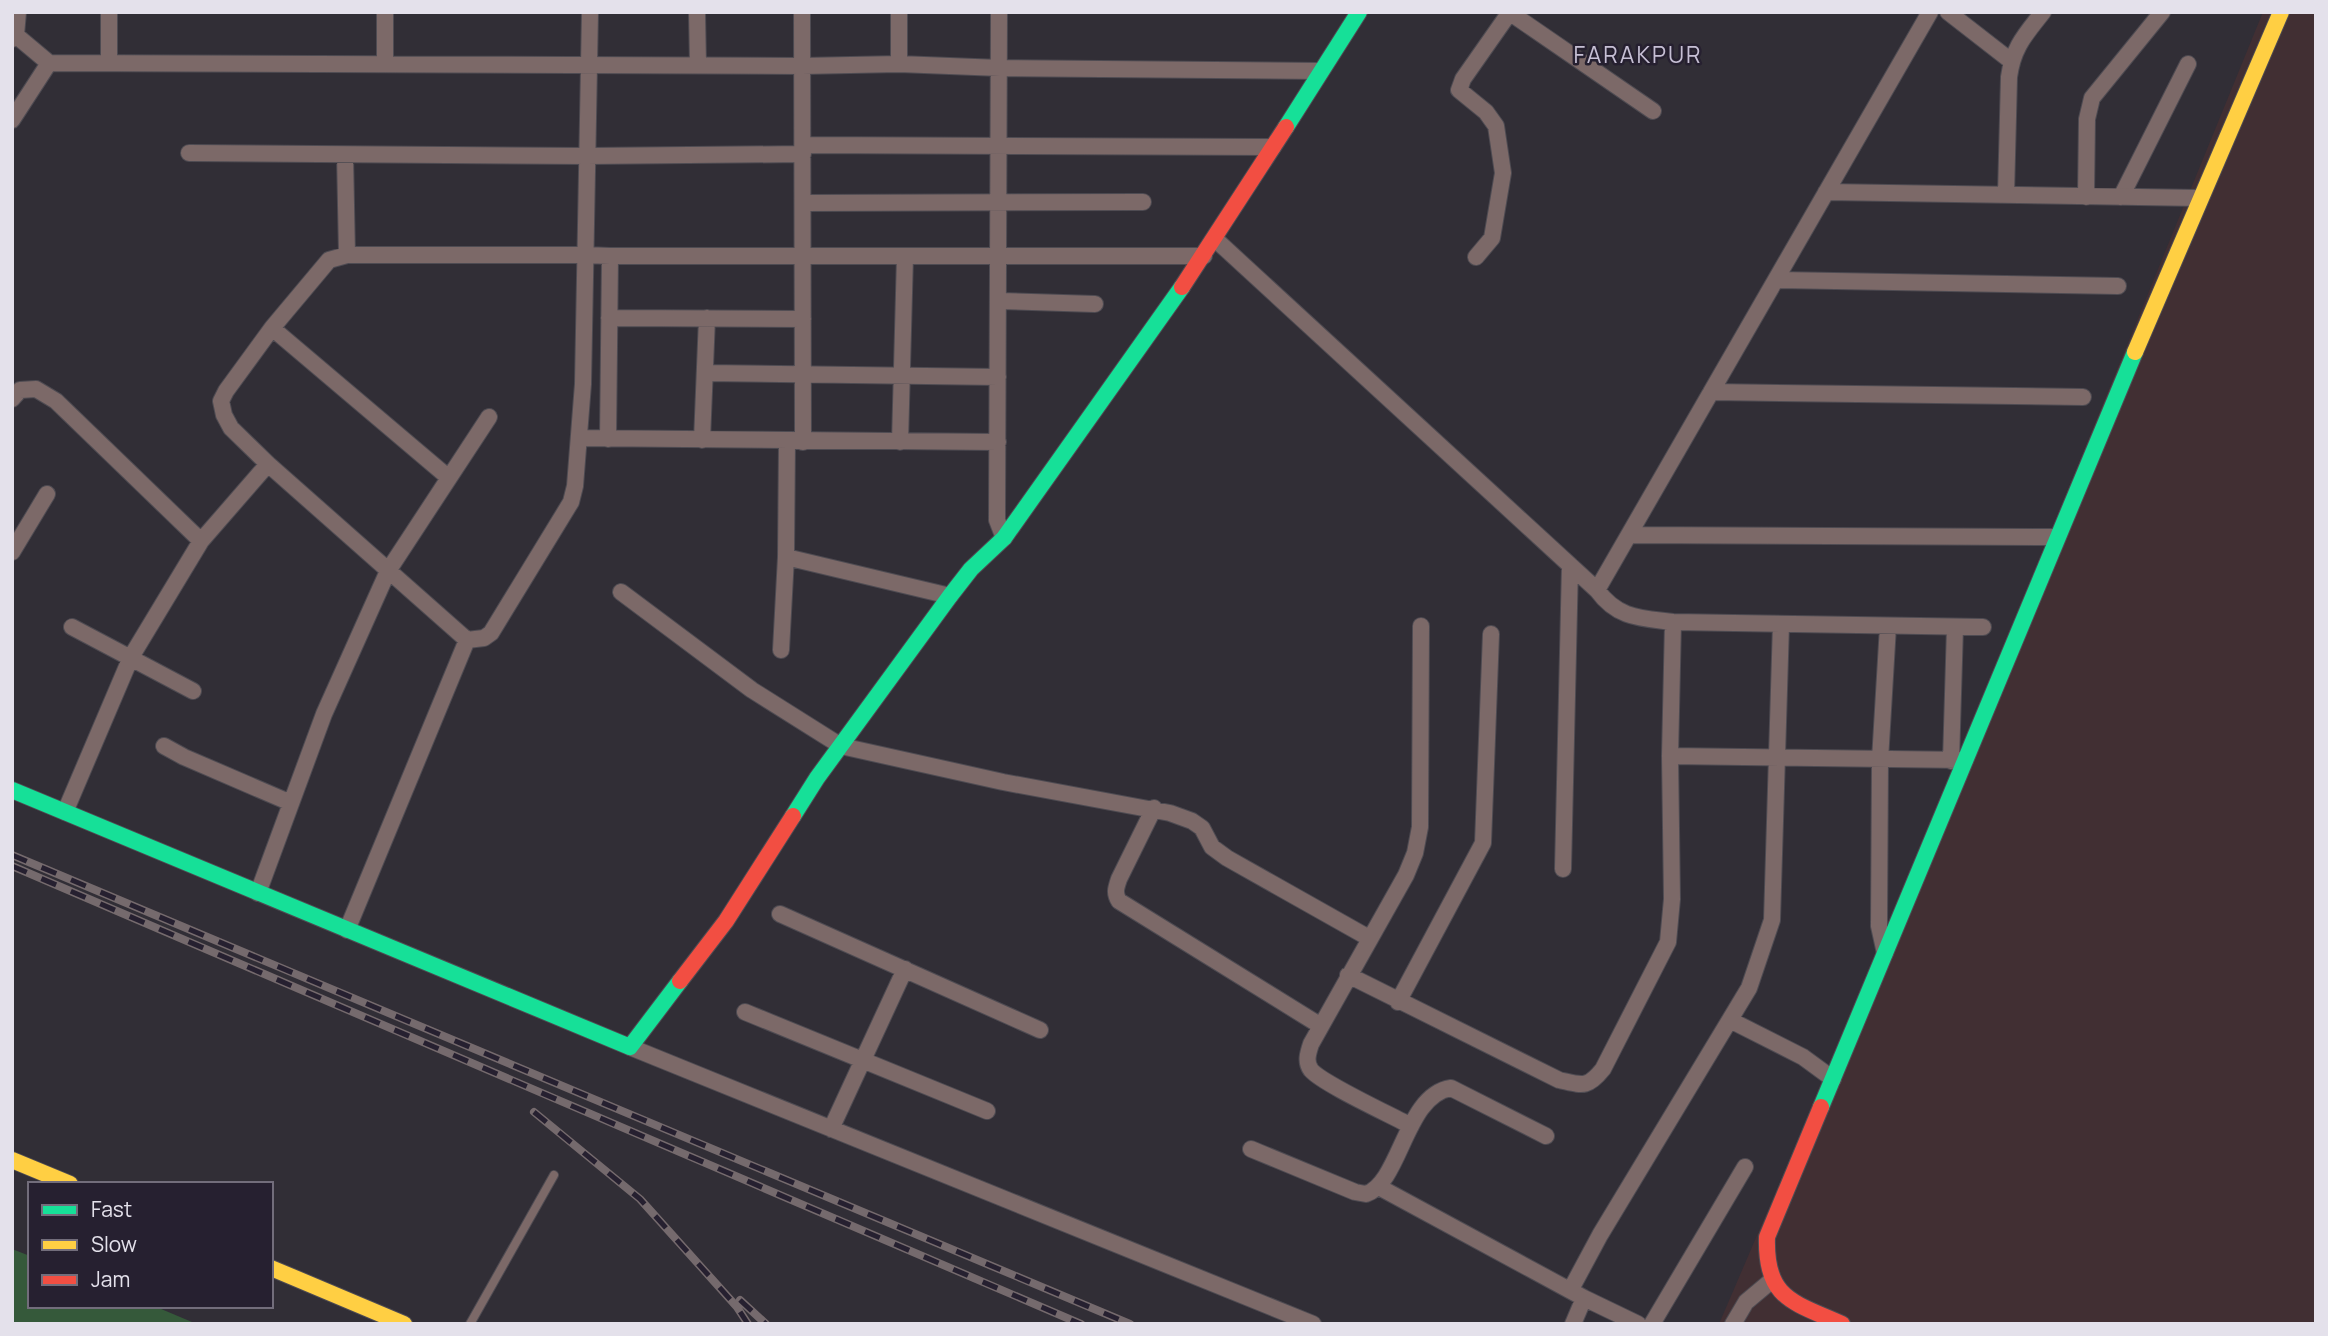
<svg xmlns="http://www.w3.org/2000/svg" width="2328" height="1336" viewBox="0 0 2328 1336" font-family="Manrope,sans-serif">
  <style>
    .industrial { fill: #412f33 }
    .green { fill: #35593a }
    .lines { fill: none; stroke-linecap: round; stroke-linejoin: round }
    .lane-casing { stroke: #4e4b52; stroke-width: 10 }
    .street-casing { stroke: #4e4b52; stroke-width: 18 }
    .fast-casing { stroke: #4e4b52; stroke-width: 18 }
    .slow-casing { stroke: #4e4b52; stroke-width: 18 }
    .jam-casing { stroke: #4e4b52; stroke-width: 18 }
    .lane { stroke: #7c6968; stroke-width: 8 }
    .street { stroke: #7c6968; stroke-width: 16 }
    .fast { stroke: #16e098; stroke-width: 16 }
    .slow { stroke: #ffcf43; stroke-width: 16 }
    .jam { stroke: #f24e42; stroke-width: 16 }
    .rail-casing { stroke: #756a6d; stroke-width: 8 }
    .rail { stroke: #262030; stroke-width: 5; stroke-dasharray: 16; stroke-linecap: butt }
    .labels { text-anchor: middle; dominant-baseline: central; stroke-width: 5; stroke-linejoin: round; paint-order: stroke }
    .quarter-label { font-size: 23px; letter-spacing: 2px; fill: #c6bfd4; stroke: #262030 }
  </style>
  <rect width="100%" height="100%" fill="#312e36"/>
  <path class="industrial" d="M2263,12H2316V1324H1719L1894,916Z"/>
  <path class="green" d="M12,1249L30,1256V1306H154L192,1322L191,1324H12Z"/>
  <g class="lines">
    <g class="lane-casing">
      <path id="lane" d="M470,1324L554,1175"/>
    </g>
    <g class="street-casing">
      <path id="street" d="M590,12L583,384L575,486L571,502L491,633L484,638L467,640L268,464L231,428L224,415L221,401L226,391L272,328L329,260L347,255H586L610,256H1204
        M697,12L698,65
        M802,12L803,442
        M899,12V64
        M999,12L997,520L1004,538
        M1509,12L1653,111
        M1948,12L2011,61
        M12,32L49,63L802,66L899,64L1000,68L1321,71
        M12,39L16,35L18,12
        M109,63V12
        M385,64V12
        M12,120L49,63
        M803,145L1273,147
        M189,153L587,156L803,154
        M345,155L347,255
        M1826,192L2200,198
        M2006,195L2009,77C2013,47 2025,35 2043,12
        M2086,197L2087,119L2092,98L2162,12
        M2121,197L2188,64
        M803,203L1143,202
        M1215,239L1597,590C1618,619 1641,618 1673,622L1983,627
        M1476,257L1492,238L1503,173L1496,126L1486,112L1459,90L1463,79L1510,12
        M1776,280L2118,286
        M999,301L1095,304
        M609,318L803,319
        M272,328L449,478
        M705,373L998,377
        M1711,392L2083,397
        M12,399L20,390L36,389L56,401L201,541
        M579,438L998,442
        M608,439L610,256
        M702,440L707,318
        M900,442L905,256
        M1629,535L2057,537
        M12,552L47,494
        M786,557L950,596
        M1597,590L1930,12
        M621,592L752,690L841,746L1003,782L1170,813L1192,821L1202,828L1212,847L1227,858L1369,938
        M72,627L193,691
        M781,650L786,557L787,441
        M164,746L184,757L291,803
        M1670,756L1965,760
        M1951,761L1955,627
        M1154,808L1119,879C1116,888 1114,893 1119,901L1321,1026
        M65,812L131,657L201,541L268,464
        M1563,869L1570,565
        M258,893L324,714L388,571L489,417
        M780,914L1040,1030
        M347,930L467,640
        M1885,953L1879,926L1880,760L1888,626
        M1348,975L1559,1080C1582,1085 1587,1089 1603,1069L1668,942L1672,899L1670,756L1673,622
        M1398,1002L1483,843L1491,634
        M745,1012L987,1111
        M1730,1020L1803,1057L1833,1079
        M630,1047L1313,1324
        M1411,1126C1391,1115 1323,1084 1311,1070C1305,1062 1308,1053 1311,1044L1406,875L1415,853L1420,827L1421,626
        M831,1129L905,969
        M1251,1149L1355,1192L1366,1194C1401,1182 1405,1095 1451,1088L1546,1136
        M1379,1187L1584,1298L1638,1324
        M1571,1289L1600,1235L1749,988L1772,920L1781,624
        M1573,1324L1584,1298
        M1652,1324L1745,1167
        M1733,1324L1746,1302L1771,1281"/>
    </g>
    <g class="fast-casing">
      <path id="fast" d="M1286,127L1359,12
        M12,790L630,1047L680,981
        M793,816L817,778L950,596L971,569L1004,538L1182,287
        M1821,1107L2135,352"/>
    </g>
    <g class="slow-casing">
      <path id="slow" d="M2135,352L2281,12
        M12,1160L70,1184
        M271,1268L404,1324"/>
    </g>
    <g class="jam-casing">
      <path id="jam" d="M1182,287L1286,127
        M680,981L726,921L793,816
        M1821,1107L1767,1237C1765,1299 1793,1302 1842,1324"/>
    </g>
    <use href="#lane" class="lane"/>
    <use href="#street" class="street"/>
    <use href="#fast" class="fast"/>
    <use href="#slow" class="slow"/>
    <use href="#jam" class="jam"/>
    <g class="rail-casing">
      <path id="rail" d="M12,855L1130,1324
        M12,866L1081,1324
        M534,1112L640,1199L737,1307L748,1324
        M740,1300L766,1324"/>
    </g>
    <use href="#rail" class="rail"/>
  </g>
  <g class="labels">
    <g class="quarter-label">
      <text x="1638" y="54">FARAKPUR</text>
    </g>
  </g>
  <rect width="2328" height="1336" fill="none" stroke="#e4e1eb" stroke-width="28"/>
  <rect x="28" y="1182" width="245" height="126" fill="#262030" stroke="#726d7b" stroke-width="2"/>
  <rect x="42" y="1205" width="35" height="10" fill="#16e098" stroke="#726d7b" stroke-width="2"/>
  <text x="91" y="1217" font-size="21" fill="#e4e1eb">Fast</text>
  <rect x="42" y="1240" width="35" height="10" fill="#ffcf43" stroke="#726d7b" stroke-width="2"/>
  <text x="91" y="1252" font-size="21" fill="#e4e1eb">Slow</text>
  <rect x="42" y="1275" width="35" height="10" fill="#f24e42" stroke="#726d7b" stroke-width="2"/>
  <text x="91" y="1287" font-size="21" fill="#e4e1eb">Jam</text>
</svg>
